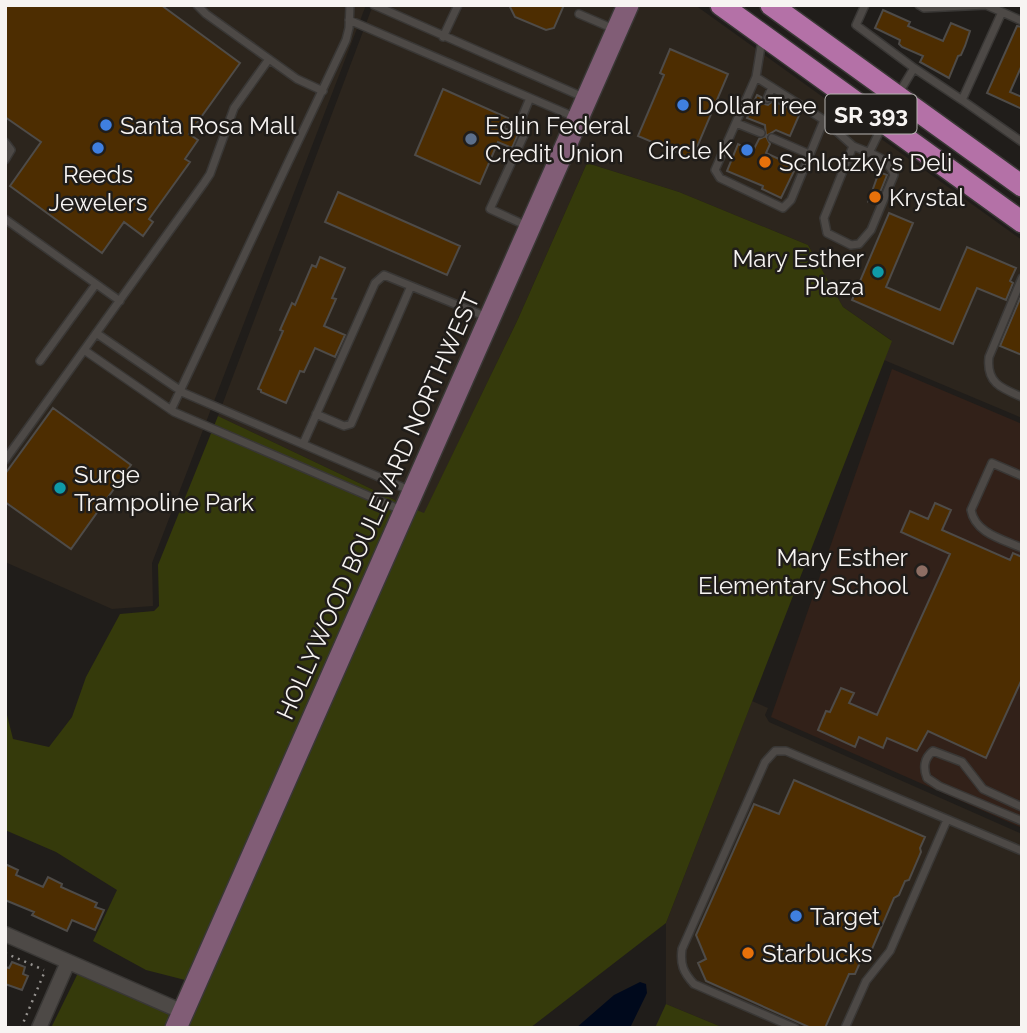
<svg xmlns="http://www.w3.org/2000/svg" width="1027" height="1033" viewBox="0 0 1027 1033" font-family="Raleway,sans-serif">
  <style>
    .built { fill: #2c251d }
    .education { fill: #322119 }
    .green { fill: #353a0b }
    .water { fill: #00091c }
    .building { fill: #4d2d01; stroke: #4e4b48; stroke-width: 2 }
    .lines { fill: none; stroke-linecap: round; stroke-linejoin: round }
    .lane-casing { stroke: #393735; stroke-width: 10 }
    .street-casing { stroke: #393735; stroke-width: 17 }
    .secondary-casing { stroke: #393735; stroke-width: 24 }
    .primary-casing { stroke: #393735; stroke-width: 24 }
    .path { stroke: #95928f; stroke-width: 2.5; stroke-dasharray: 2 5; stroke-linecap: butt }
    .lane { stroke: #4d4946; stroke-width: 7 }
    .street { stroke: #4d4946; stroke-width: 14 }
    .secondary { stroke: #815d76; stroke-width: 21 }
    .primary { stroke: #b471a7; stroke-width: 21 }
    .shop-dot { fill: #3f7fe0; stroke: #201d1a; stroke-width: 2.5 }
    .service-dot { fill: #5c6f8a; stroke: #201d1a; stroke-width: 2.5 }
    .food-dot { fill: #e8710a; stroke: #201d1a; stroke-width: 2.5 }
    .culture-dot { fill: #0f9aa8; stroke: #201d1a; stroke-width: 2.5 }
    .education-dot { fill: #8d6e63; stroke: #201d1a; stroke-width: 2.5 }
    .labels { text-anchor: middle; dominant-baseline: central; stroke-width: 5; stroke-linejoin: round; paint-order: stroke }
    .shield { fill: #201d1a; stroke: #b6b4b1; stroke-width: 2 }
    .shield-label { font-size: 23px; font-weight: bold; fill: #f7f4f2 }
    .poi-label { font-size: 24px; fill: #f7f4f2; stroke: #201d1a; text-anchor: start }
    .street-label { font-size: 24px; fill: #f7f4f2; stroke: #201d1a }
  </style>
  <rect width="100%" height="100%" fill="#201d1a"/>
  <path class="built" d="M5,5H366L152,563L153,606L112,609L5,562Z
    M373,5H620L401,503L218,416Z
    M636,5H695L1022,240V418L884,360L891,340L843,307L808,245L679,192L587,163L518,319L424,514L414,509Z
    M752,701L768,708L765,715L769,722L1022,834V1028H724L666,1004V923Z"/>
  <path class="education" d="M892,369L1022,424V828L771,717Z"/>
  <path class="green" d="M587,163L679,192L808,245L843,307L892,341L666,923L530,1028H184L414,509L424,513L518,319Z
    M218,416L401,503L189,981L146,970L93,941L117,890L56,852L5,830V707L13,739L49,747L72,717L86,677L120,614L154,611L159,606L158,565Z
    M78,973L174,1015L168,1028H51Z
    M666,1004L724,1028H655Z"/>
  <path class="water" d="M640,982L646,984L647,993L630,1028H576L614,995Z"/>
  <path class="building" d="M5,5H161L240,63L189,134L198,140L185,159L190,162L149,219L153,222L143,236L124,222L102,253L10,186L41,142L5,117Z
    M509,5H564L554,28L546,30L515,17Z
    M883,10L910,22L908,26L943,41L951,23L970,31L965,46L961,55L958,56L949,78L920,62L923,56L902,47L899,44L900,40L875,28Z
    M1017,26L1022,27V65L1010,92L1022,97V109L987,93Z
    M670,49L728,74L692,159L638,136L664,75L660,73Z
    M443,89L508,118L504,128L518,134L512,148L498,142L480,184L415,155Z
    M757,95L761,97L764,104L768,105L773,101L800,113L790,136L776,130L766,136L765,125L747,118Z
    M766,136L770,144L766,153L796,167L781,198L762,189L763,186L727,171L738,144L753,151L759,139Z
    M879,172L887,175L881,190L869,200Z
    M338,192L460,246L447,275L325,222Z
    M889,213L913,223L886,287L940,310L967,247L1016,268L1010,281L1013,283L1006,300L977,288L953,344L852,300Z
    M320,257L345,268L332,298L336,299L324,326L345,335L335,357L315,348L304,372L300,371L286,403L261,392V390L258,389L283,331L280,330L292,303L295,305L312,265L316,267Z
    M1022,294V355L1000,346Z
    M53,408L131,465L71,549L5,502V474Z
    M935,503L951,510L942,530L1010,560L1013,553L1022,557V679L986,758L928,731L917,751L887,738L883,748L859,737L855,747L818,730L826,711L830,712L841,688L854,693L849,703L877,715L950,554L901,532L910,511L928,519Z
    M794,780L925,837L920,848L921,852L909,880L905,881L899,895L894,898L872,949H866L855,974H849L825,1028H811L706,981L698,963L706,959L696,935L754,804L779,814Z
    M5,864L18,870L16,875L43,887L48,877L62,884L61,887L97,903L95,907L104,910L95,930L72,920L67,931L32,915L34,912L5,900Z
    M12,962L25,967L23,974L28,976L22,990L5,984V967L9,968Z"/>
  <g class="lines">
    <g class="lane-casing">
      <path id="lane" d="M197,5L206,14L297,79L323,91
        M374,5L583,97
        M865,5L856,25L914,68
        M919,5L924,8L986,5L1002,12
        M579,14L614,29
        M349,20L577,118
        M1022,21L1002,12L962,100L1022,142
        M443,37L458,5
        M762,40L756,77L824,120L853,146
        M756,77L715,170L720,178L783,208L791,200L824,120
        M767,99L772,87
        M736,123L761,133
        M772,138L809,154
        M5,142L11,150L5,160
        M853,146C869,153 888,157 894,175L871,230L859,244L851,245L827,233L824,218Z
        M869,153L897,96L914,68L962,100
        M5,219L120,301
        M527,226L490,209L525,133L522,117L530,98
        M1022,278L989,357C986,382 1000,388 1022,397
        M96,333L184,393L409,490
        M84,350L174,412L401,510
        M40,361L96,284
        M171,410L346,40L349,28L350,5
        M316,414L344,426L351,424L411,286
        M303,444L375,283L384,275L487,317
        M5,460L204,183L210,174L234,108L269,59
        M1022,476L992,463L971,510C975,533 1002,539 1022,548
        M1022,807L983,789L962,762L933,751C924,758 923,768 927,778L939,786L1022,821
        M795,1028L694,984C683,972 680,964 682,949L765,762L775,751H786L1022,851
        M845,1028L866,981L890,951L947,820"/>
    </g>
    <g class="street-casing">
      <path id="street" d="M5,934L183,1012
        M39,1028L68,962"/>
    </g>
    <g class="secondary-casing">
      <path id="secondary" d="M176,1028L628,5"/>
    </g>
    <g class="primary-casing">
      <path id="primary" d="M721,5L1022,222
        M771,5L1022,186"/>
    </g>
    <path class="path" d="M5,953L44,970
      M21,1028L45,971"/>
    <use href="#lane" class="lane"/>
    <use href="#street" class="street"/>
    <use href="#secondary" class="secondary"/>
    <use href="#primary" class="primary"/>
  </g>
  <g class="shop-dot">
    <circle cx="683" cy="105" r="7"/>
    <circle cx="106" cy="125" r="7"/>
    <circle cx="98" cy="148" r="7"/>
    <circle cx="747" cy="150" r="7"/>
    <circle cx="796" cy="916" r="7"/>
  </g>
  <circle class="service-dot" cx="471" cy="139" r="7"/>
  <g class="food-dot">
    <circle cx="765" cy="162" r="7"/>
    <circle cx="875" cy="197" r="7"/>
    <circle cx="748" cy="953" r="7"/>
  </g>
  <g class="culture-dot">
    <circle cx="878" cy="272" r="7"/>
    <circle cx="60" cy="488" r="7"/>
  </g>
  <circle class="education-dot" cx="922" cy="571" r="7"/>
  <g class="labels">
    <rect class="shield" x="825.5" y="94.5" width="91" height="39" rx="5"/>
    <g class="shield-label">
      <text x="871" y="114">SR 393</text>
    </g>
    <g class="poi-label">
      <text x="697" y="105">Dollar Tree</text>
      <text x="120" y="125">Santa Rosa Mall</text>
      <text x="485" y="125">Eglin Federal<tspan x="485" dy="28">Credit Union</tspan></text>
      <text x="733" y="150" text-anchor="end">Circle K</text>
      <text x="779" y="162">Schlotzky's Deli</text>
      <text x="98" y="174" text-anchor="middle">Reeds<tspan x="98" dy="28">Jewelers</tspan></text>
      <text x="889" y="197">Krystal</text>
      <text x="864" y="258" text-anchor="end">Mary Esther<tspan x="864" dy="28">Plaza</tspan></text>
      <text x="74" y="474">Surge<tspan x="74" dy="28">Trampoline Park</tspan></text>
      <text x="908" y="557" text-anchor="end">Mary Esther<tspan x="908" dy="28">Elementary School</tspan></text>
      <text x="810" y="916">Target</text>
      <text x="762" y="953">Starbucks</text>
    </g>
    <g class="street-label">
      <text transform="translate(378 506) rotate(-66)">HOLLYWOOD BOULEVARD NORTHWEST</text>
    </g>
  </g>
  <rect width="1027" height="1033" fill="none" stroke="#f7f4f2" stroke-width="14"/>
</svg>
